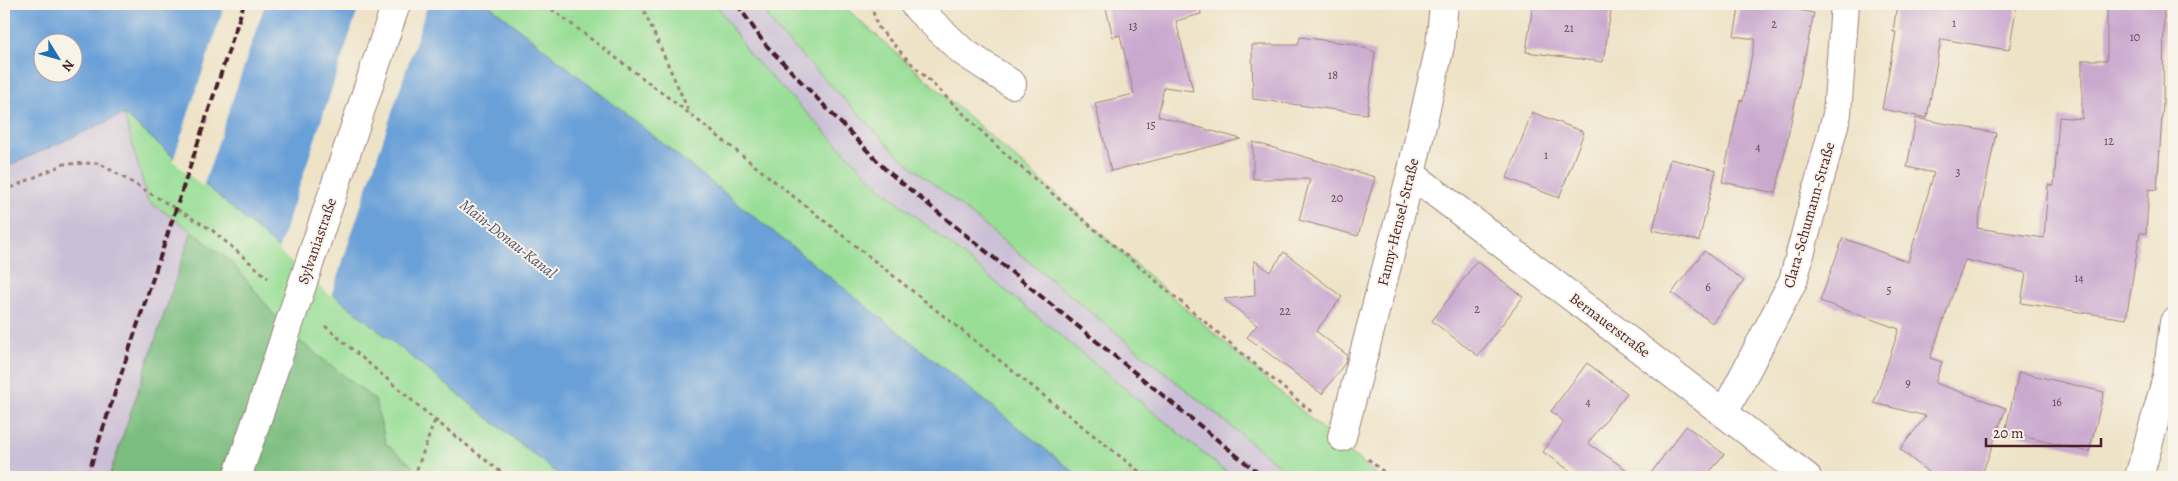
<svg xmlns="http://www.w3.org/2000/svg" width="2178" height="481" viewBox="0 0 2178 481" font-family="Alegreya,serif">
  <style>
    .industrial { fill: #cabfd6 }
    .green { fill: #98de96; stroke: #717e60 }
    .forest { fill: #7abd7f; stroke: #626e55 }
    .water { fill: #6ba0d8; stroke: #5a6082; fill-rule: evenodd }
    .pier { fill: #eee3c7 }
    .building { fill: #caa9cf }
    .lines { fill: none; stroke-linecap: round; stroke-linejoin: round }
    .minor-casing { stroke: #9c8179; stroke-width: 30 }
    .tertiary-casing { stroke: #9c8179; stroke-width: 30 }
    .path { stroke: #9c8179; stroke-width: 3; stroke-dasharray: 4 4; stroke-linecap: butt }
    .minor { stroke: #fff; stroke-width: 28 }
    .tertiary { stroke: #fff; stroke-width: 28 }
    .rail { stroke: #4a1f2b; stroke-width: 4; stroke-dasharray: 8 4; stroke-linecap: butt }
    .tertiary-bridge-casing { stroke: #9c8179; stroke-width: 30; stroke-linecap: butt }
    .tertiary-bridge { stroke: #fff; stroke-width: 28 }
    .labels { text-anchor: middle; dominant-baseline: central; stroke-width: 4; stroke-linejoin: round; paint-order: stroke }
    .number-label { font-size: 12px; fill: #6a4254 }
    .street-label { font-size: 15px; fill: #4a1f2b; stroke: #f7f3e8 }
    .water-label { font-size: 16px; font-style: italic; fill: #575370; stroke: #f7f3e8 }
  </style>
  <rect width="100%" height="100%" fill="#f7f3e8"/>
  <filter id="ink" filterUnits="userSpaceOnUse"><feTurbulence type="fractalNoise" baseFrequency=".02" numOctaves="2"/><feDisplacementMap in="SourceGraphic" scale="10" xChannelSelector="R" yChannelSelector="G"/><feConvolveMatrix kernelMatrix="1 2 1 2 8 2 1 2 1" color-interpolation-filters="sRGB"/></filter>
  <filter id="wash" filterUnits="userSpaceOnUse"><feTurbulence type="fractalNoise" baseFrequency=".0096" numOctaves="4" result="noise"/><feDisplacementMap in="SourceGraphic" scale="20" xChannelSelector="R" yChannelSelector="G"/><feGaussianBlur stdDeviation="1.12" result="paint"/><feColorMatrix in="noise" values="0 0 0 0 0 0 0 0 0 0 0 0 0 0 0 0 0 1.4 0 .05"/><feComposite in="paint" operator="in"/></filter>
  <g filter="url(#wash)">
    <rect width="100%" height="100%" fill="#eee3c7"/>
    <path class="industrial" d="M716,4H760L776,29L898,155L1293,477H1232L874,182L749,54Z
      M124,114L148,201L192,231L109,477H4V168Z"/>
    <path class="green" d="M488,4H716L749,54L874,182L1232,477H1080Z
      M760,4H841L1337,442L1380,477H1293L898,155L776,29Z
      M124,114L308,274L562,477H409L413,466L386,444L374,400L288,332L233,264L192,231L148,201Z"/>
    <path class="forest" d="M192,231L233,264L288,332L375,400L386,444L413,466L409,477H109Z"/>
    <path class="water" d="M4,4H488L1080,477H562L308,274L124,114L4,168ZM42,42H72V72H42Z"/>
    <path class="pier" d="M225,4H265L203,187L173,161Z
      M360,4H428L331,296L278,251Z"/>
    <g id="blocks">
      <path class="building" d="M1105,4H1200L1201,14L1176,21L1193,91L1164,87L1158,116L1241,139L1111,171L1095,103L1134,94L1120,35L1113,37Z
        M1533,4H1612L1603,62L1526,52Z
        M1740,4H1762L1814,13L1776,193L1722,182L1740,100L1743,101L1755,39L1734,36Z
        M1897,4H2017L2009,50L1941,39L1927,118L1882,109L1896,32H1893Z
        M2107,4H2164L2163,103L2157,190L2149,189L2146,233H2140L2126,319L2021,303L2026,273L1965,260L1930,358L1942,362L1935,383L2006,408L1981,477H1934L1900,449L1926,416L1874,403L1899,329L1820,301L1843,238L1908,262L1934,173L1907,167L1916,118L1996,133L1977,228L2044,238L2048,185L2054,186L2059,117L2082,119V60H2107Z
        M1300,37L1353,44L1375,52L1367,114L1253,99L1252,45H1298Z
        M1532,112L1584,132L1559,198L1507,178Z
        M1253,142L1375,177L1358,236L1299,220L1310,179H1253Z
        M1670,159L1716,170L1699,241L1653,230Z
        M1704,251L1744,281L1712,323L1672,293Z
        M1284,252L1342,297L1316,331L1347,355L1345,363L1322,394L1247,337L1257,325L1224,299L1255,296L1254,260L1270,272Z
        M1477,261L1523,297L1478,356L1432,321Z
        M1587,363L1627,393L1588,443L1637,477H1579L1543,452L1564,422L1551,411Z
        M2019,372L2104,392L2089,452L2005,432Z
        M1686,426L1724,454L1706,477H1648Z"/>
    </g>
  </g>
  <g filter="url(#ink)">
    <use href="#blocks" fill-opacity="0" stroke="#9c8179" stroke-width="1"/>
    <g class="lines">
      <g class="minor-casing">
        <path id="minor" d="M914,4L918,9L962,51L1012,84
          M1411,174L1807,477
          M1724,413L1793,281L1837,114L1845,4
          M1342,437L1411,174L1440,46L1444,4
          M2139,477L2167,377L2174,322"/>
      </g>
      <g class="tertiary-casing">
        <path id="tertiary" d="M237,477L261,408"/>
      </g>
      <path class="path" d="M545,4L690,114L1146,477
        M641,4L690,114
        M871,4L877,26L908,60L1003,152L1313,413
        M4,191L64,164L99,163L212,230L268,278
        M325,326L435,420L507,477
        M1368,459L1390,477
        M414,477L435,420"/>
      <use href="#minor" class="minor"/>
      <use href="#tertiary" class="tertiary"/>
      <path class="rail" d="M737,4L764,43L886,170L1263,477
        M87,477L244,4"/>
      <g class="tertiary-bridge-casing">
        <path id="tertiary-bridge" d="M261,408L396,4"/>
      </g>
      <use href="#tertiary-bridge" class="tertiary-bridge"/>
    </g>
  </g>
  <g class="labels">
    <g class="number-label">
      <text x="1954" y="23">1</text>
      <text x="1774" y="24">2</text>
      <text x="1133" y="26">13</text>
      <text x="1569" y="28">21</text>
      <text x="2135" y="37">10</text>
      <text x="1333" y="75">18</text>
      <text x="1151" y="125">15</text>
      <text x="2109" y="141">12</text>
      <text x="1758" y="147">4</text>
      <text x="1546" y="155">1</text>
      <text x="1958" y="172">3</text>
      <text x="1337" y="198">20</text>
      <text x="2079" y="278">14</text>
      <text x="1708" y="287">6</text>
      <text x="1889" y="290">5</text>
      <text x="1477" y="309">2</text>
      <text x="1285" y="311">22</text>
      <text x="1908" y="383">9</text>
      <text x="1588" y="402">4</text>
      <text x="2057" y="402">16</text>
    </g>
    <g class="street-label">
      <text transform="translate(1809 215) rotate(-74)">Clara-Schumann-Straße</text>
      <text transform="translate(1398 222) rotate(-76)">Fanny-Hensel-Straße</text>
      <text transform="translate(317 241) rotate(-71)">Sylvaniastraße</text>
      <text transform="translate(1610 325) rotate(37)">Bernauerstraße</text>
    </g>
    <g class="water-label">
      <text transform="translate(508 239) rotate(38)">Main-Donau-Kanal</text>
    </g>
  </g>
  <rect width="2178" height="481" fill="none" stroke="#f7f3e8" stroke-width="20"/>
  <g transform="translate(58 58) rotate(127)"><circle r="24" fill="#f7f3e8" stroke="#b29e9c"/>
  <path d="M0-4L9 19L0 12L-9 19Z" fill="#1f6fb2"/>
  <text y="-8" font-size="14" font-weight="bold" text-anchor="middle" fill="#4a1f2b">N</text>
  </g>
  <path d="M1986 438v8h115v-8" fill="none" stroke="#4a1f2b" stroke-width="2.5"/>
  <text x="1993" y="438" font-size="15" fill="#4a1f2b" stroke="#f7f3e8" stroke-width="4" paint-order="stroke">20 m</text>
</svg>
